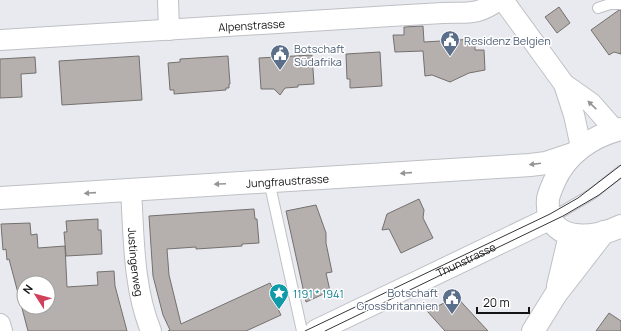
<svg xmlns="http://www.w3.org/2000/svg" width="621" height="331" viewBox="0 0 621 331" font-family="Manrope,sans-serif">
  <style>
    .building { fill: #b5b0ae; stroke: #74706e; fill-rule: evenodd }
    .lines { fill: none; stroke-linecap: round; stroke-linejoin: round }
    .service-casing { stroke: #bec0c4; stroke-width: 12 }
    .minor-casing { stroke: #bec0c4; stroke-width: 22 }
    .tertiary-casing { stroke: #bec0c4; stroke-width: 24 }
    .primary-casing { stroke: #bec0c4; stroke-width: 24 }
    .service { stroke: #fff; stroke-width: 10 }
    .minor { stroke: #fff; stroke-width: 20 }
    .tertiary { stroke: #fff; stroke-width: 22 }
    .primary { stroke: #fff; stroke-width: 22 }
    .tram { stroke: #363639; stroke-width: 1 }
    .oneway { fill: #959596 }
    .labels { text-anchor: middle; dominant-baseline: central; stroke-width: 3; stroke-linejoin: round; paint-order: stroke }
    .street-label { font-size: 11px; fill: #131315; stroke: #fff }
    .service-label { font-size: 11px; fill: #4e5e75; stroke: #fff; text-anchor: start }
    .culture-label { font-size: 11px; fill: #0d838f; stroke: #fff; text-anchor: start }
  </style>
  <rect width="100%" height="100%" fill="#e9eaef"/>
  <path class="building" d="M559,7L570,23L557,33L545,17Z
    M619,10H621V54L614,52L609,55L591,30Z
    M423,26L424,42L475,39V50H484L485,70L469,73L450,82L432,75L425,76L423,51L395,52L393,35H404V27Z
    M380,52L382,86L350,88V79H347L346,54Z
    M312,55L314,84L298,85V87L285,88L280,95L274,89H261L259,58Z
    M139,56L142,100L62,105L59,61Z
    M228,56L230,84H229V88H226V90L174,94V90H170L168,63L180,62V59Z
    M35,57L36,73L21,74L22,97L0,98V59Z
    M419,199L424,210L423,218L433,238L401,253L389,229L382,230L387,214Z
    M316,205L326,233V243L332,272L326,273L330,291L306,302L286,211Z
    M254,209L255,219H257L259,243L242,244V246L196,249V247L167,249L169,275L181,324L270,283L278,301L275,303L281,315L246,331H168L170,330L163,315L153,276L149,216Z
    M98,219V230H101L102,254L66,256L64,232H67L66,221Z
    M30,223L31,235L37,234L38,248L65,246L67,287L98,285L97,272L114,271L115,286L127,331H28L9,259L7,260L6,249L3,250L1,224ZM24,283H48V307H24Z
    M457,297L464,305L488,331H445L427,311Z
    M609,313L621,321V331H596Z"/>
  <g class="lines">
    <g class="service-casing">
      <path id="service" d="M598,8L610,4H621
        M269,181L302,331
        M551,218L592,194L621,171"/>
    </g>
    <g class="minor-casing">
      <g id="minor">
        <path d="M168,0L169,30"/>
        <path d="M503,0L564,84L591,103L615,130"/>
        <path id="s1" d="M0,40L391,16C408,15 426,14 443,13C468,12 477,16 499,0"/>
        <path d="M564,84L574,115L581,147"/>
        <path id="s2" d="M131,190C134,237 133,287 151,331"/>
        <path d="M0,324L2,331"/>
      </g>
    </g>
    <g class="tertiary-casing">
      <g id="tertiary">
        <path id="s3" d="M0,198L530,165L546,163L573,154"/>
        <path id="s4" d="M316,331L551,218"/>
      </g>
    </g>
    <g class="primary-casing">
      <path id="primary" d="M621,129C592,136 566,154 554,182C552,187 549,193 548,199C544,244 594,240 621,226
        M558,286L570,235
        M533,331L556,294L604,232"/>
    </g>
    <use href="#service" class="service"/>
    <use href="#minor" class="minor"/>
    <use href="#tertiary" class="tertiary"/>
    <use href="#primary" class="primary"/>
    <path class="tram" d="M305,331L550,214L578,198L621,165
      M325,331L563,216L599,195L621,178"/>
  </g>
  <defs><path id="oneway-solid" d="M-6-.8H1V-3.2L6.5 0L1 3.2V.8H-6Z"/></defs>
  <g class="oneway">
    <use href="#oneway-solid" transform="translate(592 105) rotate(-136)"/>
    <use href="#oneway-solid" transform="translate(535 164) rotate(173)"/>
    <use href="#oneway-solid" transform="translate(406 173) rotate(176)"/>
    <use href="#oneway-solid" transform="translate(220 184) rotate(177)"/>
    <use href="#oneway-solid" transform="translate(90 193) rotate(176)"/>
  </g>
  <defs>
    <g id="civic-pin" transform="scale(1)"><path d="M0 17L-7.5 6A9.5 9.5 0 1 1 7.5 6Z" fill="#5c6f8a" stroke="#fff"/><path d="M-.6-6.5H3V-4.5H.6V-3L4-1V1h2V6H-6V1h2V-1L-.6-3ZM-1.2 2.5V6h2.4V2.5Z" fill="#fff"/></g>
    <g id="sight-pin" transform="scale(1)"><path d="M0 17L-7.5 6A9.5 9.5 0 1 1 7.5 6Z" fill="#0f9aa8" stroke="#fff"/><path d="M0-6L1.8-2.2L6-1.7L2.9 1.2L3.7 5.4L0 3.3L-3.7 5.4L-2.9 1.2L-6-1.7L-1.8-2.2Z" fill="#fff"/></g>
  </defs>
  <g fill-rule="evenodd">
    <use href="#civic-pin" x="450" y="40"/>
    <use href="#civic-pin" x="280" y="54"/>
    <use href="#sight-pin" x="279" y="293"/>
    <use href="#civic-pin" x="452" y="298"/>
  </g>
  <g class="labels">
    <g class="street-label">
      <text stroke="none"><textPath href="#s1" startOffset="252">Alpenstrasse</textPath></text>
      <text stroke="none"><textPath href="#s3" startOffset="288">Jungfraustrasse</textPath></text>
      <text stroke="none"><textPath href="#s4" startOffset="166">Thunstrasse</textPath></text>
      <text stroke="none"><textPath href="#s2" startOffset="72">Justingerweg</textPath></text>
    </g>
    <g class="service-label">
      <text x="464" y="40">Residenz Belgien</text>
      <text x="294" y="48">Botschaft<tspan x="294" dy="13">Südafrika</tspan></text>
      <text x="438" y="292" text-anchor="end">Botschaft<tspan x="438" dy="13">Grossbritannien</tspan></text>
    </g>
    <g class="culture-label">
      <text x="293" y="293">1191 * 1941</text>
    </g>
  </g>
  <g transform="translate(36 295) rotate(306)"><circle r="19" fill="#ffffff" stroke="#a1a1a1"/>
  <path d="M0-3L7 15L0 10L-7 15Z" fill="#d0405b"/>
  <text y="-6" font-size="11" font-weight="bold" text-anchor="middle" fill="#131315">N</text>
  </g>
  <path d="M477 307v6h52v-6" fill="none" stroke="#131315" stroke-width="2"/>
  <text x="483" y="307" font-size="12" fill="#131315" stroke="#ffffff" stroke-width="3" paint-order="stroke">20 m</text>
</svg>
